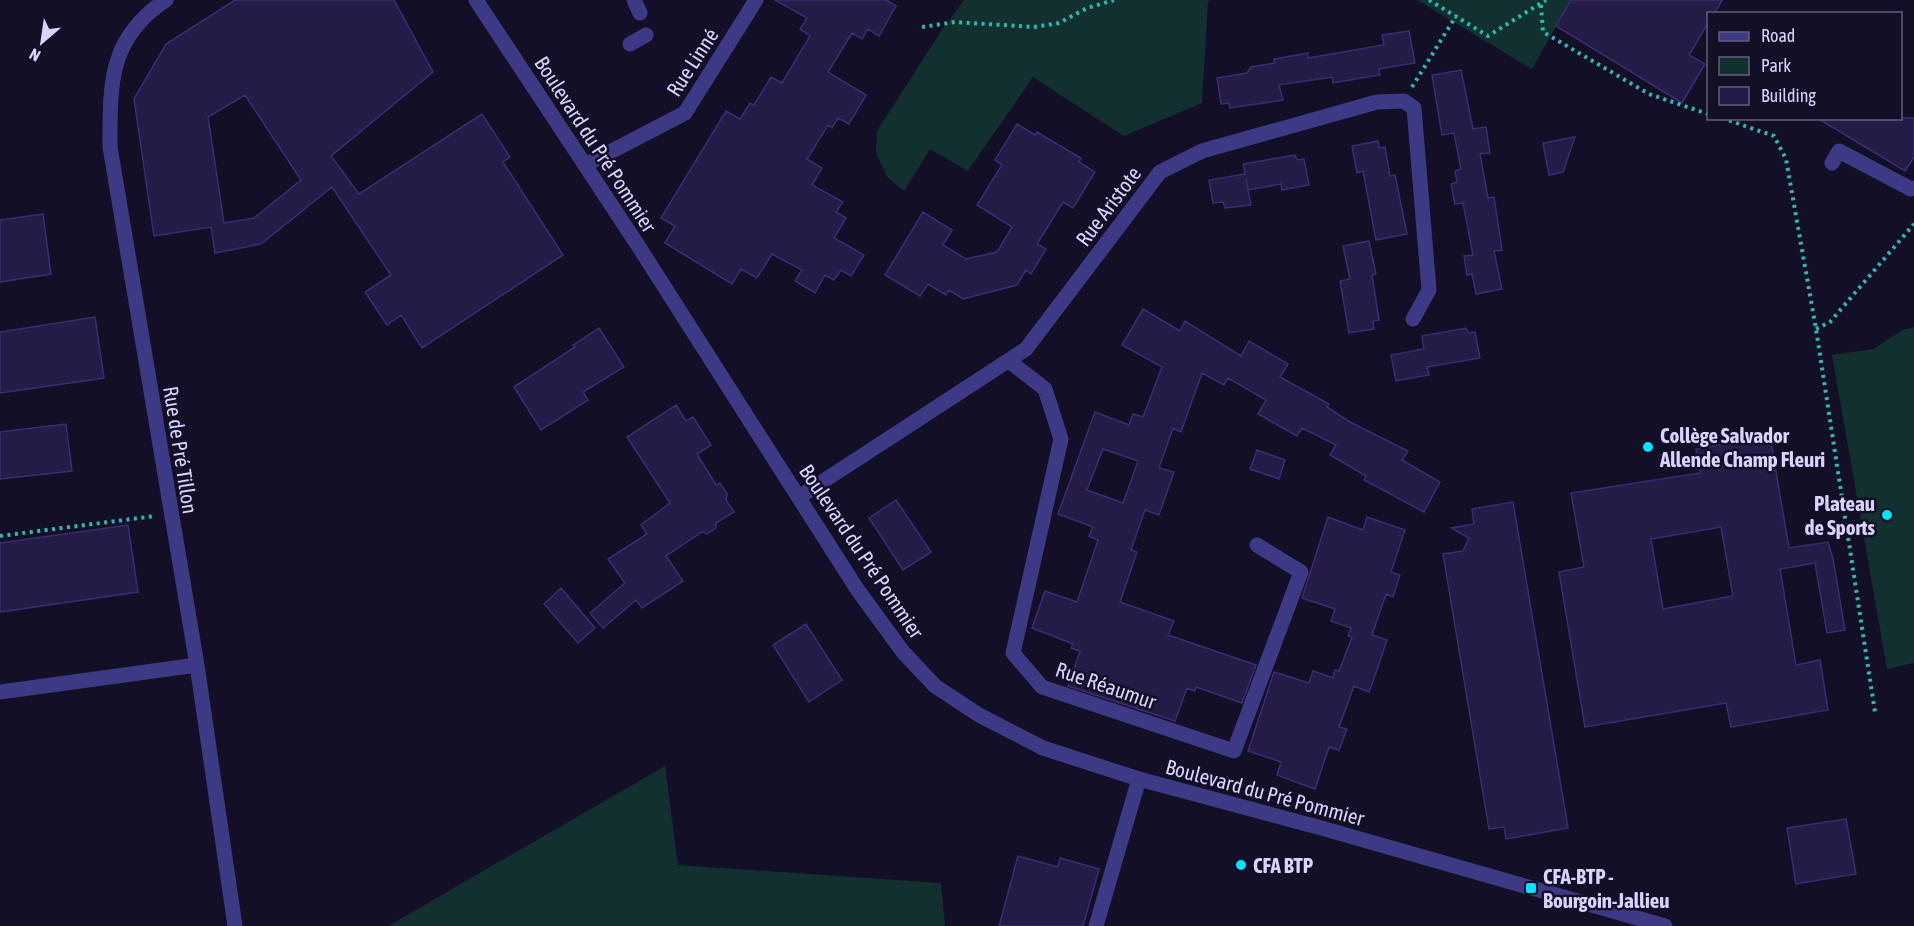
<svg xmlns="http://www.w3.org/2000/svg" width="1914" height="926" viewBox="0 0 1914 926" font-family="'Asap Condensed',sans-serif">
  <style>
    .green { fill: #12302f }
    .building { fill: #241b47; stroke: #3b2d73; stroke-width: 1.5; fill-rule: evenodd }
    .lines { fill: none; stroke-linecap: round; stroke-linejoin: round }
    .path { stroke: #2fb8b0; stroke-width: 4; stroke-dasharray: 3 4.5; stroke-linecap: butt }
    .minor { stroke: #3d3a85; stroke-width: 15 }
    .poi-dot { fill: #00e5ff; stroke: #130f26; stroke-width: 2 }
    .labels { text-anchor: middle; dominant-baseline: central; stroke-width: 5; stroke-linejoin: round; paint-order: stroke }
    .street-label { font-size: 21px; fill: #d9d4ff; stroke: #130f26 }
    .poi-label { font-size: 21px; font-weight: bold; fill: #d9d4ff; stroke: #130f26; text-anchor: start }
  </style>
  <rect width="100%" height="100%" fill="#130f26"/>
  <path class="green" d="M964,0H1211L1208,1L1202,103L1124,136L1033,77L968,171L930,149L904,191L887,177L876,153L877,131L941,31Z
    M1417,0H1571L1532,69Z
    M1914,327V663L1887,669L1832,355L1873,349L1902,330Z
    M665,766L678,865L941,883L945,926H388Z"/>
  <path class="building" d="M235,0H394L433,72L331,156L359,194L482,114L510,157L503,162L563,255L422,348L401,315L387,325L365,292L391,275L332,187L261,244L215,253L211,227L154,236L134,99L166,44ZM245,95L301,180L254,218L224,223L208,117Z
    M775,0H886L896,6L879,36L868,29L862,39L852,33L828,72L866,95L849,124L838,118L832,128L828,125L807,159L822,168L812,185L843,202L836,212L846,218L834,238L864,255L851,276L841,270L834,280L825,275L815,293L795,281L802,270L772,254L757,278L741,269L732,284L665,243L675,226L661,218L726,111L740,119L750,103L754,105L771,77L782,83L810,36L800,29L807,18Z
    M1571,0H1722L1714,14H1708V23L1689,55L1705,64L1682,103L1556,26Z
    M1409,31L1415,63L1379,69L1380,75L1356,79L1333,83L1332,77L1279,85L1283,100L1230,108L1229,103L1221,104L1217,78L1247,73L1251,67L1275,63L1274,59L1308,53V58L1384,45L1382,35Z
    M1461,70L1473,129L1486,127L1490,153L1480,154L1488,198L1494,197L1502,250L1494,251L1502,289L1476,294L1472,274L1467,275L1464,256L1473,255L1463,203L1455,204L1451,184L1457,182L1455,171L1461,169L1454,133L1442,135L1432,75Z
    M1817,118H1914V157L1905,171Z
    M1017,124L1035,135L1037,132L1081,158L1079,162L1095,172L1073,208L1063,202L1037,244L1046,249L1031,274L1026,270L1017,285L963,299L949,290L946,295L928,284L920,296L885,275L923,212L952,230L943,245L966,259L997,252L1012,227L977,205L1002,165L995,160Z
    M1575,137L1563,172L1549,175L1543,143Z
    M1378,141L1379,148L1385,147L1390,176L1395,175L1407,234L1376,240L1363,171L1357,173L1352,146Z
    M1295,155L1297,160L1304,159L1309,185L1282,190L1281,184L1248,190L1246,179L1251,205L1225,208L1223,202L1213,203L1209,180L1245,174L1243,164Z
    M43,214L51,274L0,282V220Z
    M1369,241L1376,274L1372,275L1379,320L1373,321L1374,329L1349,333L1340,281L1350,279L1343,246Z
    M1143,309L1180,331L1185,321L1241,356L1249,341L1288,364L1280,377L1329,404L1327,407L1350,422L1408,451L1402,460L1440,482L1424,512L1364,480L1366,476L1330,455L1336,445L1302,428L1297,436L1258,414L1266,400L1228,378L1224,385L1202,373L1181,432L1173,428L1159,468L1174,472L1159,515L1145,510L1131,550L1137,552L1120,602L1174,621L1168,635L1256,665L1242,703L1196,687L1195,691L1187,688L1175,721L1068,686L1080,651L1071,648L1073,644L1032,628L1045,591L1077,602L1098,540L1089,536L1093,527L1058,514L1095,412L1129,425L1133,414L1143,417L1162,367L1122,345ZM1103,449L1138,461L1123,503L1087,490Z
    M95,317L104,378L0,393V332Z
    M599,328L624,367L583,392L588,400L541,430L514,387L575,347L573,345Z
    M1466,328L1468,333L1475,332L1480,358L1427,367L1429,375L1396,381L1391,355L1424,349L1422,336Z
    M676,405L686,421L693,417L711,445L697,454L716,485L720,483L727,494L726,500L734,512L716,523V528L707,534L702,532L666,556L683,581L642,608L636,600L603,628L590,613L625,583L608,559L647,534L641,525L670,503L627,437Z
    M66,424L72,471L0,479V432Z
    M1770,436L1789,548L1828,542L1833,559L1845,630L1827,633L1815,563L1780,569L1796,665L1820,660L1828,710L1731,727L1726,703L1585,727L1559,572L1584,567L1571,493L1700,473L1696,449ZM1721,527L1733,596L1663,609L1651,539Z
    M1257,450L1285,460L1279,479L1250,469Z
    M896,500L931,552L903,570L869,518Z
    M1513,502L1568,828L1506,839L1504,827L1489,829L1443,554L1463,551L1469,538L1451,528L1474,524L1472,509Z
    M1328,517L1363,530L1367,517L1405,530L1391,572L1400,575L1393,597L1386,594L1372,635L1387,640L1378,667L1369,692L1354,686L1339,727L1347,729L1339,750L1329,747L1315,789L1277,775L1281,762L1248,751L1274,672L1309,683L1313,671L1333,678L1335,670L1339,671L1352,637L1348,636L1351,628L1331,621L1335,609L1302,598Z
    M128,525L138,592L0,612V543Z
    M561,588L595,628L578,643L544,604Z
    M806,624L842,680L809,702L773,645Z
    M1846,819L1856,874L1796,884L1787,828Z
    M1018,856L1058,867L1060,858L1099,869L1083,926H999Z"/>
  <g class="lines">
    <path class="path" d="M1429,0L1488,36L1546,0
      M1541,5L1543,32L1649,94L1708,114
      M922,27L955,22L1034,27L1059,23L1087,8L1114,0
      M1412,87L1456,16
      M1722,118L1774,136L1786,159L1816,329L1875,712
      M1816,329L1830,322L1914,224
      M0,536L155,516"/>
    <path class="minor" d="M166,0C108,38 110,85 110,147L197,665L235,926
      M476,0L639,247L857,589L903,652L935,686L979,715L1043,748L1139,779L1325,829L1665,926
      M634,0L640,13
      M630,44L646,35
      M1832,163L1839,151L1911,189L1914,188
      M585,165L685,113L756,0
      M1009,361L1045,389L1061,439L1013,653L1042,687L1234,751L1301,572L1257,545
      M799,497L1026,349L1160,172L1202,151L1377,102L1404,101L1414,108L1429,290L1413,319
      M0,692L197,665
      M1096,926L1139,779"/>
  </g>
  <g class="poi-dot">
    <circle cx="1648" cy="447" r="6"/>
    <circle cx="1887" cy="515" r="6"/>
    <circle cx="1241" cy="865" r="6"/>
    <rect x="1525" y="882" width="12" height="12" rx="3"/>
  </g>
  <g class="labels">
    <g class="street-label">
      <text transform="translate(692 62) rotate(-57)">Rue Linné</text>
      <text transform="translate(596 144) rotate(57)">Boulevard du Pré Pommier</text>
      <text transform="translate(1108 206) rotate(-53)">Rue Aristote</text>
      <text transform="translate(181 450) rotate(81)">Rue de Pré Tillon</text>
      <text transform="translate(862 551) rotate(56)">Boulevard du Pré Pommier</text>
      <text transform="translate(1106 685) rotate(19)">Rue Réaumur</text>
      <text transform="translate(1265 792) rotate(15)">Boulevard du Pré Pommier</text>
    </g>
    <g class="poi-label">
      <text x="1660" y="435">Collège Salvador<tspan x="1660" dy="24">Allende Champ Fleuri</tspan></text>
      <text x="1875" y="503" text-anchor="end">Plateau<tspan x="1875" dy="24">de Sports</tspan></text>
      <text x="1253" y="865">CFA BTP</text>
      <text x="1543" y="876">CFA-BTP -<tspan x="1543" dy="24">Bourgoin-Jallieu</tspan></text>
    </g>
  </g>
  <rect x="1707" y="12" width="195" height="108" fill="#130f26" stroke="#625e7d" stroke-width="1.5"/>
  <rect x="1719" y="32" width="30" height="9" fill="#3d3a85" stroke="#625e7d" stroke-width="1.5"/>
  <text x="1761" y="42" font-size="18" fill="#d9d4ff">Road</text>
  <rect x="1719" y="57" width="30" height="18" fill="#12302f" stroke="#625e7d" stroke-width="1.5"/>
  <text x="1761" y="72" font-size="18" fill="#d9d4ff">Park</text>
  <rect x="1719" y="87" width="30" height="18" fill="#241b47" stroke="#625e7d" stroke-width="1.5"/>
  <text x="1761" y="102" font-size="18" fill="#d9d4ff">Building</text>
  <g transform="translate(42 42) rotate(209)" stroke="#130f26" stroke-width="4.5" paint-order="stroke">
  <path d="M0-4.5L10 22L0 15L-10 22Z" fill="#d9d4ff"/>
  <text y="-9" font-size="16" font-weight="bold" text-anchor="middle" fill="#d9d4ff">N</text>
  </g>
</svg>
